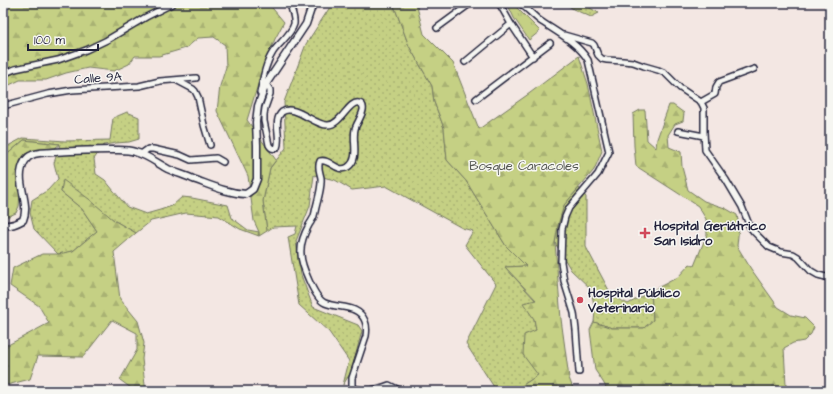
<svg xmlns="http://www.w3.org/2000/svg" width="833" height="394" viewBox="0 0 833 394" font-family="'Architects Daughter',sans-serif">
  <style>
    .grass { fill: url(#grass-dots); stroke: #747960 }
    .forest { fill: url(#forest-firs); stroke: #747960 }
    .park { fill: url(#park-tufts); stroke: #747960 }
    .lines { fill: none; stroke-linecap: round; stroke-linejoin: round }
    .minor-casing { stroke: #22223b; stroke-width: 8 }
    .major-casing { stroke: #22223b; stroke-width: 9 }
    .minor { stroke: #f6f6f2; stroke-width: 5 }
    .major { stroke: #f6f6f2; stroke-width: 6 }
    .poi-dot { fill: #d1495b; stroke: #f6f6f2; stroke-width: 1.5 }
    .labels { text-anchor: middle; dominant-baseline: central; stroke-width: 3; stroke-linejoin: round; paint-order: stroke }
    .street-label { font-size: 13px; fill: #22223b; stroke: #f6f6f2 }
    .park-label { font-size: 13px; fill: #535651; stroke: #f6f6f2 }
    .poi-label { font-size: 13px; font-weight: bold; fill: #22223b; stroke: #f6f6f2; text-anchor: start }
  </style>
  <defs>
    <pattern id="grass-dots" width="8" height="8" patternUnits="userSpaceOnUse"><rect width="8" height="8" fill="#c5d084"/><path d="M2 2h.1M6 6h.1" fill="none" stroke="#a9b273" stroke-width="1.8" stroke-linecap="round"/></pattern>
    <pattern id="forest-firs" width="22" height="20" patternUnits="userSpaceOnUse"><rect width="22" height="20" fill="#c5d084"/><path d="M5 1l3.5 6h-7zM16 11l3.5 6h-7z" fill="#a9b273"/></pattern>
    <pattern id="park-tufts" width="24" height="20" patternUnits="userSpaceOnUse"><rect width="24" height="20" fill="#c5d084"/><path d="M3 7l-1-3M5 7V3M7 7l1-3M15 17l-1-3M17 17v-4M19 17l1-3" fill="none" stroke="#a9b273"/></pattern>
  </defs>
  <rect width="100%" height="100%" fill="#f3e7e3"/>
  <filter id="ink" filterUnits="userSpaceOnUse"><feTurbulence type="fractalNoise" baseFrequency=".025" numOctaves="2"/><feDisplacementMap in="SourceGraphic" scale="8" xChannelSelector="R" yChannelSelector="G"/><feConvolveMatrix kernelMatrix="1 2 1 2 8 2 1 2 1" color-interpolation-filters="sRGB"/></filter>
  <g filter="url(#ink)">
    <path class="grass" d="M334,3H393L409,46L432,86L434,102L444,128L447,160L466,181L506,246L526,266L505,267L536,301L534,319L536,330L538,375L523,385L519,391H492L494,387L466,344L496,284L465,245L473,231L462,228L386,186L352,190L335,180L314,175L310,206L296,241L301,275L313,307L358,325L362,331L351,372L343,385L349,361L329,332L299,305L288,237L295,234L297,226L273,227L267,231L263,201L270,168L286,148L284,102L306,44L332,4Z
      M565,3H581L599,13L591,17L573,9Z
      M127,112L139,117V139L129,142L116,143L104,145L94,159L96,174L105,180L127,207L146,214L160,210L172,206L182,197L192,198L228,205L232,218L248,230L259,232V236L240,229L219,216L186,213L151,221L136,233L115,221L63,181L61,192L82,209L97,231L73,251L58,254L34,229L30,213L32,200L48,190L58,179L54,163L60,144L24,140L3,158V145L6,147L23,138L65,141L110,140L113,118Z
      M579,188L586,197V247L612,296L628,304L651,291L653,320L644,328H612L594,322L595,311L591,289L571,270L555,243L558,225L564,205Z"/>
    <path class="forest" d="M3,3H268L284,22L275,39L264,65L247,120L276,160L270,168L263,201L267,231L259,236V232L254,221L248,176L217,111L220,86L226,67L225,45L214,37L198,38L186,48L159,56H135L129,64L114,71L88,68L66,73L46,80H20L3,88Z
      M393,3H416L424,34L453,63L479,129L530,93L579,56L588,84L602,151L594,170L564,205L558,225L555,243L561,319L569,378L574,391H519L523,385L538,375L523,355L524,335L536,330L534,319L523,303L536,300L505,267L526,266L506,246L466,181L447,160L444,128L434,102L432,86L409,46Z
      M669,105H673L684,113L683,121L675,124L668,135L669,147L681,152L682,167L688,190L704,201L725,208L737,215L739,226L737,246L751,269L778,307L791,315L805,318L814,327L811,334L804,341L793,343L784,348L786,385L782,391H608L603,382L595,370L590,330L594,322L612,328H644L653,320L651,291L665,284L678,277L690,264L694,266L707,234L706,219L698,206L636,166L634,146L633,114L640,110H645L647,140L656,148L657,139Z
      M24,140L60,144L55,148L34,151L25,154L20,161L18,178L20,193L19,206L16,213L9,216H3V158Z
      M63,180L89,199L115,221L136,233L114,252L120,299L138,321L144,343L142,359L145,385L147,391H135L120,380L137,350V333L112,320L83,357L38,356L30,379L7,385L3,384V342L8,345L49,323L39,306L10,286L13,268L42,254H58L73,251L97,231L82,209L61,192Z"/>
    <path class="park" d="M507,3H512L540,31L529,40L514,18Z"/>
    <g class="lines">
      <g class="minor-casing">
        <path id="minor" d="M499,3L511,24L533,57
          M520,3C527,9 533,15 539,20C556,32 577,42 588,60L609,152L598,174L569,208L565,217L562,229L561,262L564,281L574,313L576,330L579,372
          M437,28L471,3
          M564,35L592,43L594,45L598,55L602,59L607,60L623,61L633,62L644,66L658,70L665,73L680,88L701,102L704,108V132L705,150L726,180L742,207L750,227L754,232L769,247L781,252L793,254L798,257L811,271L818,275L830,278
          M465,62L511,24
          M3,74L15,69L58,60L86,50L107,40L146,17L174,3
          M176,80L193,89L195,91L198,97L204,125L210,145
          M266,84L270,90V94L265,108L264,115V121L269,145C271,149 274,149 277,148C282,137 272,121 282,112C294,103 315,126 328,125C341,125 349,100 359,103C370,106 356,123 355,129C352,141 360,159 348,167C337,174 330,158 320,161C317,167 320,172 321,178C322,189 317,201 315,212C314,219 312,220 309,225C304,234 300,244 301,254C301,265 315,299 325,303C339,309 358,304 365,321C367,326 367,330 366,336L352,378V386L354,388C365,393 379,389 389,385L401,391
          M260,93C263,79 265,64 273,52C279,43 291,35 294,24C295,17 291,10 290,3
          M476,99L550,43
          M701,102L715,94L716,87L719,82L754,69
          M3,106L48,94L72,90L139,86L160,81L196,78
          M678,131L704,136
          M141,154L148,149H153L180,155L191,160L216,158L223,162"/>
      </g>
      <g class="major-casing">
        <path id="major" d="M3,225C11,226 16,224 23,220C31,201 13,181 25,161C27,158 29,156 32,155C38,152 46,153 53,152C72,151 92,150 111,150C119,150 127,149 135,152C147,155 157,163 168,169C176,173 185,175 193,179C210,185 227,193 246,194L253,189L257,179V145L256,122L258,106L266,84L306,24L313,3"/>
      </g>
      <use href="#minor" class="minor"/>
      <use href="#major" class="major"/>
    </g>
  </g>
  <g class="poi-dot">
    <path d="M643 227h4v4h4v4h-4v4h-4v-4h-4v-4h4z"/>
    <circle cx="580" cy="300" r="4"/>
  </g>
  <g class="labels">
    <g class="street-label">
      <text transform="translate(98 78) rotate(-4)">Calle 9A</text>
    </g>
    <g class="park-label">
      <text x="524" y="166">Bosque Caracoles</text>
    </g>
    <g class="poi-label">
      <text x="654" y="226">Hospital Geriátrico<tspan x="654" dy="15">San Isidro</tspan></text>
      <text x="588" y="293">Hospital Público<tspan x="588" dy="15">Veterinario</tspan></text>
    </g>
  </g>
  <rect width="833" height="394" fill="none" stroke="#f6f6f2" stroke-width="16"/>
  <rect x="8" y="8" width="817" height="378" fill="none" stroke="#22223b" stroke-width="1.5" filter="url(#ink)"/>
  <path d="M28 44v6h70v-6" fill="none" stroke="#22223b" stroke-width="2"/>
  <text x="34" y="44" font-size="12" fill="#22223b" stroke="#f6f6f2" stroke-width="3" paint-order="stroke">100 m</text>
</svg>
